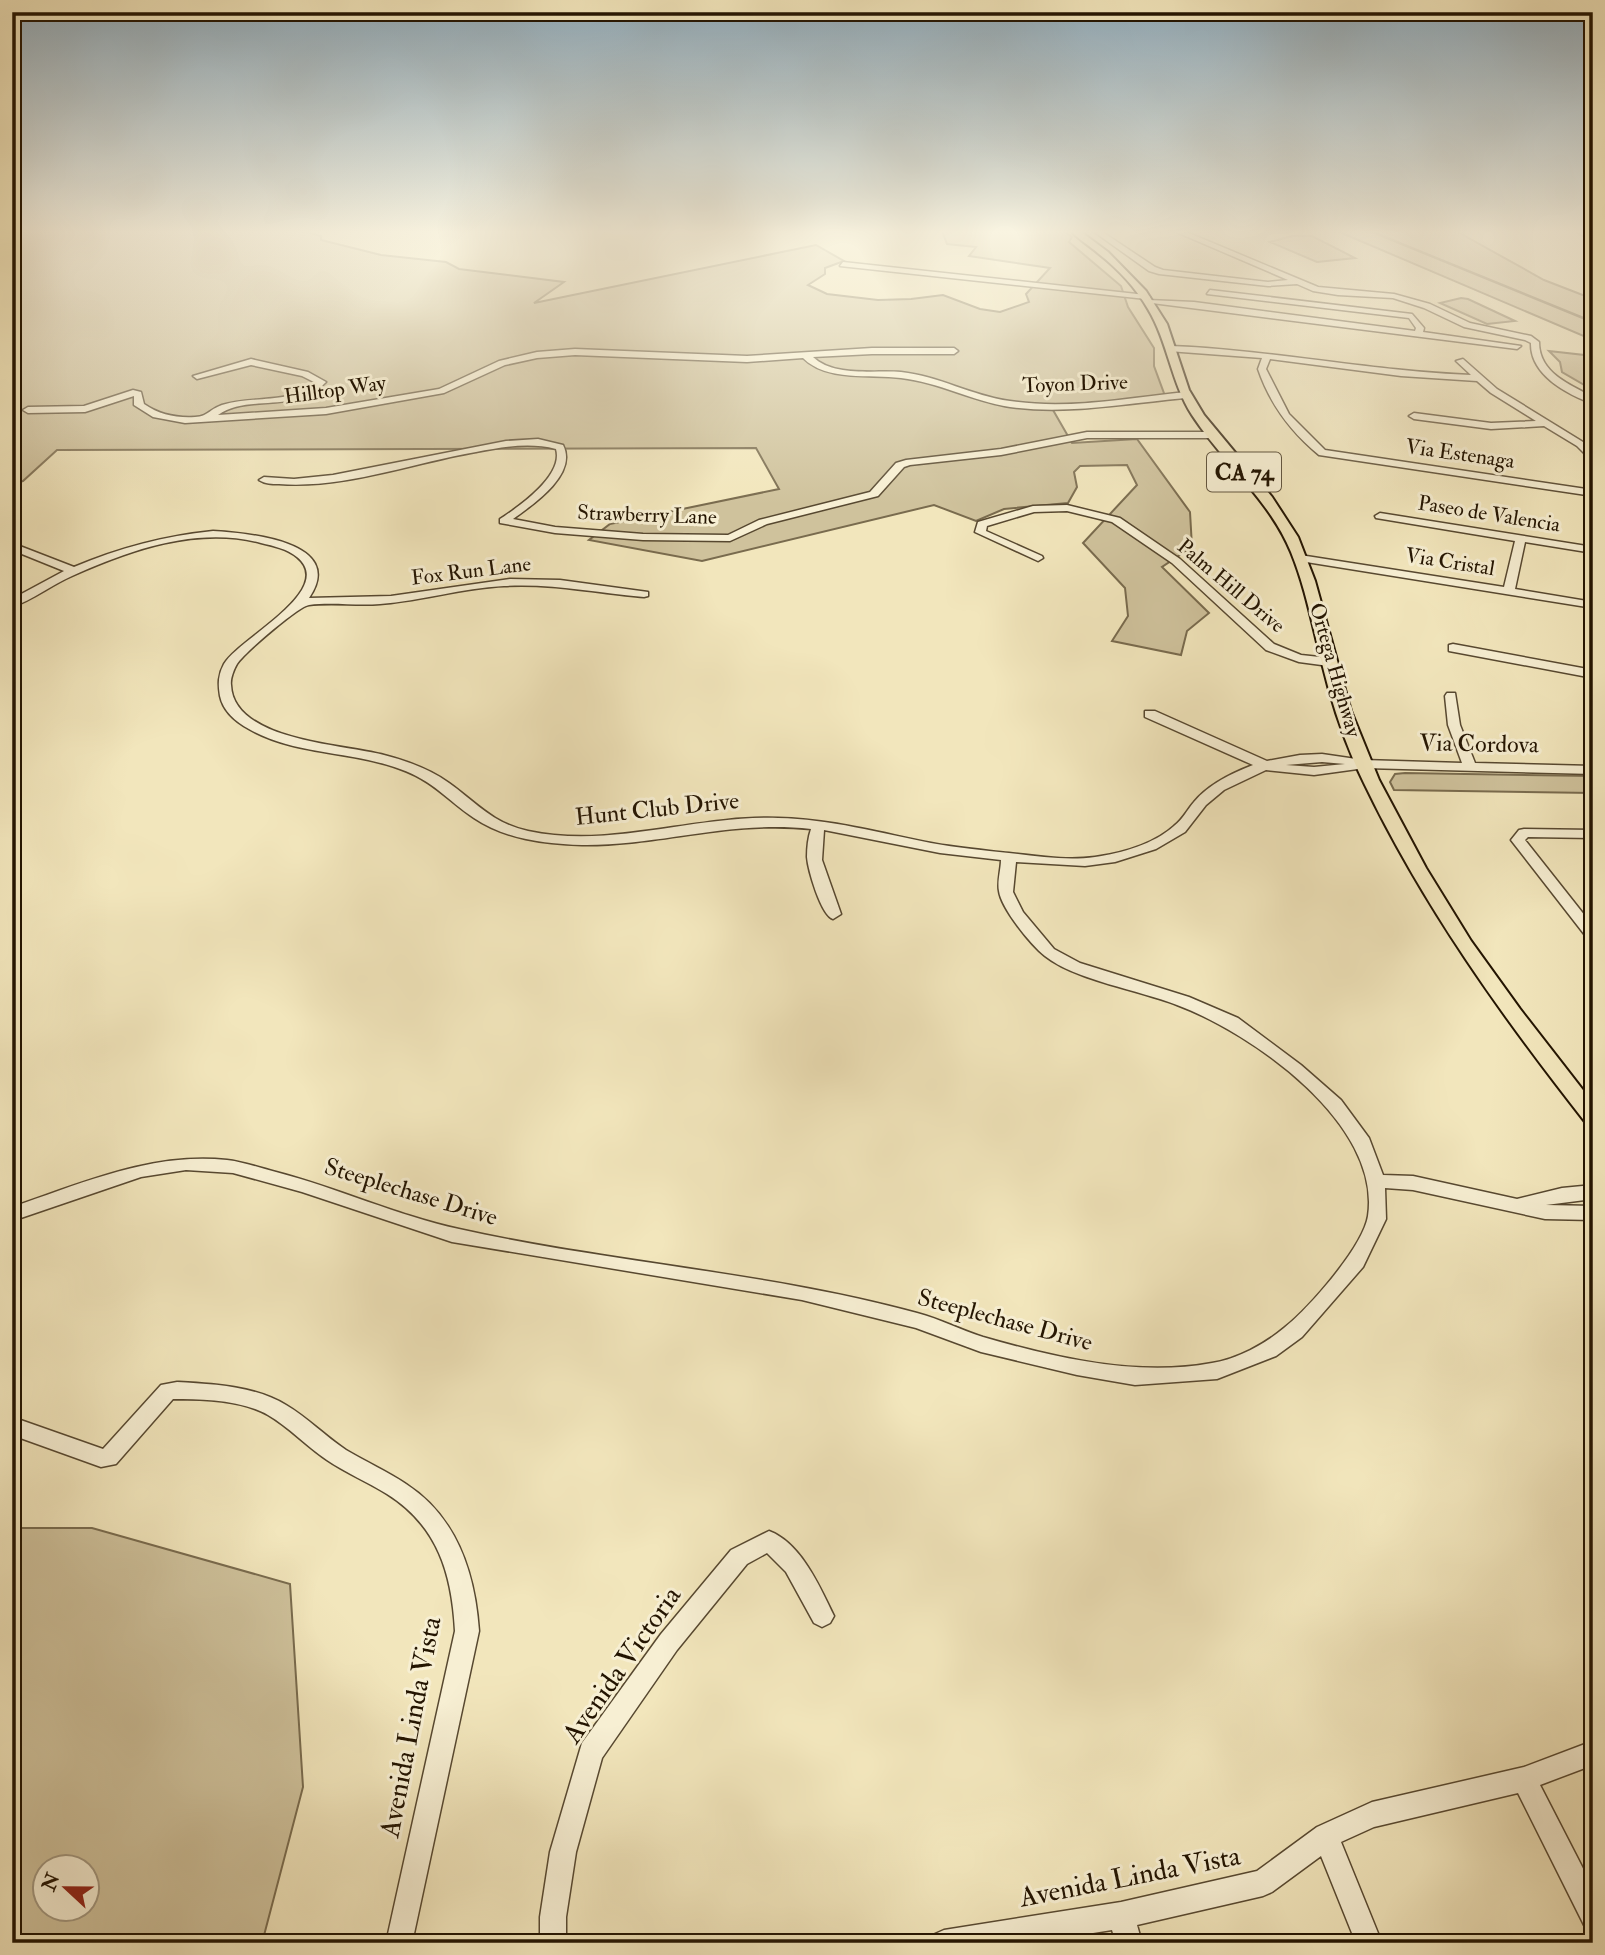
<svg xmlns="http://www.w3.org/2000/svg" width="1605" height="1955" viewBox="0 0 1605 1955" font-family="'IM FELL Double Pica',serif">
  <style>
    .green { fill: #cfc29c; stroke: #796b4e; stroke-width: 2; fill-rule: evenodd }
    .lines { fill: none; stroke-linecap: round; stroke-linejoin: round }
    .stream { stroke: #75674b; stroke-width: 2.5 }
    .minor-casing { stroke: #574830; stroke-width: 3 }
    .major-casing { stroke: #231401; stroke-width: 4 }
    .minor { fill: #f7efd3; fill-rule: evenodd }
    .major { fill: #f2e6bc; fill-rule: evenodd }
    .labels { text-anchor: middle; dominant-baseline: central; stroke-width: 6; stroke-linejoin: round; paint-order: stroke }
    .far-street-label { font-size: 21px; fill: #231401; stroke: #f7efd3 }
    .shield { fill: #f7efd3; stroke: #635640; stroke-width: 2 }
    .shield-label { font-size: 23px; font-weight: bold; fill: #231401 }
    .street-label { font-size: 24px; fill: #231401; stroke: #f7efd3 }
    .near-street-label { font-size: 28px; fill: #231401; stroke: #f7efd3 }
  </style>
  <rect width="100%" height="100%" fill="#f2e6bc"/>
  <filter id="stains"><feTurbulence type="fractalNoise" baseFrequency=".00286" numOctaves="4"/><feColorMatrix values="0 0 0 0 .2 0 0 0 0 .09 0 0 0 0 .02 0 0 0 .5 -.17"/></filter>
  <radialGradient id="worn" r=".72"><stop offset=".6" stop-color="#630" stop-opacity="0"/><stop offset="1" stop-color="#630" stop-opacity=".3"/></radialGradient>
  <path class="green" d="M12,231H303L321,236V240L381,255L446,262L459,269L564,282L534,303L816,245L844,261L825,268V274L808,285L827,294L878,300L911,299L943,295L980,309L1000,312L1029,302L1026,294L1050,268L969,256L976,247L947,244L942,231H1063L1072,237L1069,242L1121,286L1128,307L1154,348V366L1165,396L1053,410L1072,443L1137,439L1190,512L1192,547L1162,567L1209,613L1187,631L1181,655L1112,641L1128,616L1125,588L1083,543L1137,485L1127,465L1080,466L1074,472L1077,487L1068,503L1004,509L976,521L934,505L702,561L589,540L610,524L779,489L756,448L57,450L23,481L12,484Z
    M1337,231H1456L1544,280L1593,299V340Z
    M1292,236H1312L1355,258L1317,262L1270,242Z
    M1461,298L1468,299L1515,321L1487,324L1440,303Z
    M1549,351L1593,356V390L1562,372L1560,362Z
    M1405,773L1593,776V793L1394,790L1390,782L1395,774Z
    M12,1528H92L290,1584L303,1787L262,1943H12ZM46,1868H88V1910H46Z"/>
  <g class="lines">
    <path class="stream" d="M1370,231L1593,322"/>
    <g class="minor-casing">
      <path id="minor" d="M1093,231H1101L1155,267L1163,270L1268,282L1288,280L1174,231H1184L1318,287L1394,294L1430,304L1470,323L1531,336L1539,342C1539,373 1569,384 1593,397V404C1567,394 1530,375 1531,343L1525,340L1464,327L1424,308L1393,298L1338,295L1313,291L1297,284L1268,286L1159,274L1149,271Z
        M1575,231H1584L1593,236V241Z
        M843,262L1146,295L1150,297L1146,299L840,266Z
        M1210,290L1412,314L1424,328L1423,332L1521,346L1517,349L1144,302L1148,300L1194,302L1415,331L1416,328L1409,318L1207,294Z
        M1171,346C1272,350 1370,371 1471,375L1456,361L1463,359L1497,389L1583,442L1593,453V462L1577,446L1544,426L1491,429L1414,419L1409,416L1414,413L1491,423L1536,421L1491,393L1477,381L1401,376L1270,359L1266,369L1289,414L1325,450L1593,490V496L1319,455C1290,431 1270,404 1258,369L1262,358L1168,351V347Z
        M872,348H954L958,351L954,354H872L813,357C834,377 874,370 901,372C939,376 972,396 1010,401C1068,410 1128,398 1186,392L1191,395L1186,398C1128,403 1068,415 1010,407C972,401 938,382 901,378C870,374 827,382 803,358L747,362L575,355L537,358L505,365L444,393L326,414L185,423L153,417L134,405V396L85,412L28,413L23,410L28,407L84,406L133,390L141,392L144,404C160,415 176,418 195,417C209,416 208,410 222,405C253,395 290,405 316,383L302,376L251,365L197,379L193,376L251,359L308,372L326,382C295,415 249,393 218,415L326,408L439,389L499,361L537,352L575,349L747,356Z
        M1087,432H1210L1215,435L1210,438H1087L1001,455L910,465L904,467L878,496L767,524L730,541L643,540L555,533L500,523V519C520,506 564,475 556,449C529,442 503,447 476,452C412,463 345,489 279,484C272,484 265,484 259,480L264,477L294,479L333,475L506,441L538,439L563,445C578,474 534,504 513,519L555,527L643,534L728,535L759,520L870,492L896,463L906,460L1001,449Z
        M1067,505L1120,518L1180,559L1274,644L1301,655L1329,658L1335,662L1329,666L1299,662L1266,650L1172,563L1112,522L1067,511L1034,512L987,526L986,531L1042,556L1043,558L1038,561L975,532L978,522L1033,506Z
        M1380,513L1593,547V553L1525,542L1515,589L1593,602V608L1300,561L1295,558L1300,555L1504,587L1515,541L1376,518L1375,516Z
        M213,531C246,533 348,541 309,598L391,596L510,579L560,580L648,592V596L644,597C597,593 551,583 504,586C462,588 421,601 380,604C356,606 332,602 309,605C299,606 244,653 237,664C234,669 230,679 231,685C233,741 344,744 384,755C407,761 430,769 449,783C477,803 492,823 528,831C612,849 694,815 778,818C830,819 880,833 931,843C957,848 983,850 1009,853C1038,856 1066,861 1095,857C1122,853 1154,844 1174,826C1183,819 1187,810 1194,802C1209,784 1232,773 1253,765L1145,717V711H1155L1267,761L1300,755L1322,754L1363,760L1462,763L1448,725L1445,696L1447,693H1455L1460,725L1475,763L1593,766V774L1365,768L1314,775L1266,770L1224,790L1206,805L1185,832L1156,849L1115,862L1085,866L1016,862L1013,892L1023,912L1054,949L1080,963L1189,997L1238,1018L1301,1065L1341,1100L1369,1138L1383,1175L1413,1176L1517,1199L1562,1188L1593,1185V1199L1546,1205L1593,1206V1220L1545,1219L1413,1190L1385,1188L1386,1219L1363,1267L1302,1337L1276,1356L1217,1379L1135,1385L1077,1375L981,1352L916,1328L802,1300L452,1242L302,1192L233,1173L186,1170L141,1177L12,1221V1207C83,1183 152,1152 227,1160C244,1162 260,1168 276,1172C338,1188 398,1216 459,1229C611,1263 767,1272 917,1313C940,1319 961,1330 983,1337C1056,1358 1137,1377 1212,1363C1237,1359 1265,1344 1284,1328C1309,1308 1363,1247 1368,1216C1382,1124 1252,1033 1177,1005C1139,990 1075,980 1045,956C1031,945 1001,908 999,891C997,882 1001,869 1001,860L940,853L824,830L822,860L841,914L833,919C821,915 808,870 807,857C807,847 808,838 811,829C729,820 660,846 582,845C545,844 505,839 474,818C447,800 434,781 400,769C352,751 294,755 249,729C236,722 223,711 220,696C218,684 218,675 224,664C238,639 338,590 297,557C287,549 274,546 261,543C197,526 130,550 72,576C51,585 33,600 12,607V599L64,571L12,550V543L74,567C119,548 164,536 213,531ZM1322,762L1345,764L1314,767L1286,765Z
        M1453,644L1593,670V678L1449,651V645Z
        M1524,829L1593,830V838L1528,837L1525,840L1593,926V941L1588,939L1511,840L1519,830Z
        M177,1382C213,1384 255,1386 286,1405C308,1418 325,1436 346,1450C366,1462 387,1471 406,1484C457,1517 475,1573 479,1631L412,1943H386L455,1631C452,1574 438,1526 387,1494C368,1482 346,1473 327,1460C306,1446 289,1427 268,1415C242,1400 202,1399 173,1399L116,1464L101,1467L12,1435V1417L103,1449L161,1385Z
        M769,1531C801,1543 820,1587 834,1616L830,1623L822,1627L814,1623L786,1572L767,1553L747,1564L677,1650L602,1758L576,1852L566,1917V1943H540V1917L550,1852L582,1743L661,1634L731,1550Z
        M1593,1741V1765L1540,1785L1593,1888V1929L1584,1925L1518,1793L1374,1827L1341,1842L1382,1943H1356L1321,1856L1272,1892L1263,1896L1137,1925L1142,1943H1116L1112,1930L1030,1943H931L935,1934L944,1930L1121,1902L1257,1871L1317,1827L1372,1802L1524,1767Z"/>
    </g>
    <g class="major-casing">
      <path id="major" d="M1071,231H1080L1108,252L1146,291L1167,324L1189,390L1204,415L1272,497L1298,537L1315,581L1351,711L1379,780L1426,868L1471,941L1520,1009L1593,1103V1125L1586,1123C1502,1016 1423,906 1364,783C1345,744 1331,701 1321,659C1312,623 1305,586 1291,552C1269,499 1223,463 1192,415C1171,382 1168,342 1148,309C1136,288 1118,269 1099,254C1090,246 1078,239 1071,231Z"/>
    </g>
    <use href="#minor" class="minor"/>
    <use href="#major" class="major"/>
  </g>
  <linearGradient id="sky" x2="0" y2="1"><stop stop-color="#90acbd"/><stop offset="0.46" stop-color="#f9f4e1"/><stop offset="1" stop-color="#f9f4e1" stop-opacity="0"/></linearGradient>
  <rect width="1605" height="504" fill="url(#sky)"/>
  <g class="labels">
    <g class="far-street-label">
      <text transform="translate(1075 384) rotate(-2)">Toyon Drive</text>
      <text transform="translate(335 390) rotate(-8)">Hilltop Way</text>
      <text transform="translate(1460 454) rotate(8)">Via Estenaga</text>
      <text transform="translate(1489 514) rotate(9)">Paseo de Valencia</text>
      <text transform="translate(647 515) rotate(2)">Strawberry Lane</text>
      <text transform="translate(1450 562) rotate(9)">Via Cristal</text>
      <text transform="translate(471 571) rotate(-7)">Fox Run Lane</text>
      <text transform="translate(1231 586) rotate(40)">Palm Hill Drive</text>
      <text transform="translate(1335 670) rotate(74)">Ortega Highway</text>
    </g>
    <rect class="shield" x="1207" y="452.5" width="74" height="39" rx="5"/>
    <g class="shield-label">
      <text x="1244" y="472">CA 74</text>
    </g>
    <g class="street-label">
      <text transform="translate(1479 744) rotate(1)">Via Cordova</text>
      <text transform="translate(657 809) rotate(-6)">Hunt Club Drive</text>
      <text transform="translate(411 1192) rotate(17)">Steeplechase Drive</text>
      <text transform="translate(1005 1320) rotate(15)">Steeplechase Drive</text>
    </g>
    <g class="near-street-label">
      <text transform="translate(622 1665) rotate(-55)">Avenida Victoria</text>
      <text transform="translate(411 1727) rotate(-79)">Avenida Linda Vista</text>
      <text transform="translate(1130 1877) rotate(-11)">Avenida Linda Vista</text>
    </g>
  </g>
  <rect width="1605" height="1955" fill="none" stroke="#f2e6bc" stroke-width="42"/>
  <rect x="14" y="14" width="1577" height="1927" fill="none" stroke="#231401" stroke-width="3.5"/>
  <rect x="21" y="21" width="1563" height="1913" fill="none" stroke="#231401" stroke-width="2"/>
  <g transform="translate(66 1888) rotate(292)"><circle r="33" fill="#f7efd3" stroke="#a2977f" stroke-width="2"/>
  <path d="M0-5L12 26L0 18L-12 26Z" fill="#8f2418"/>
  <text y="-10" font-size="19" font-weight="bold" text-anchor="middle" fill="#231401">N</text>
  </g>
  <rect width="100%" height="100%" filter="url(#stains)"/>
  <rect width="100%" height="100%" fill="url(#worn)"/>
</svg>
